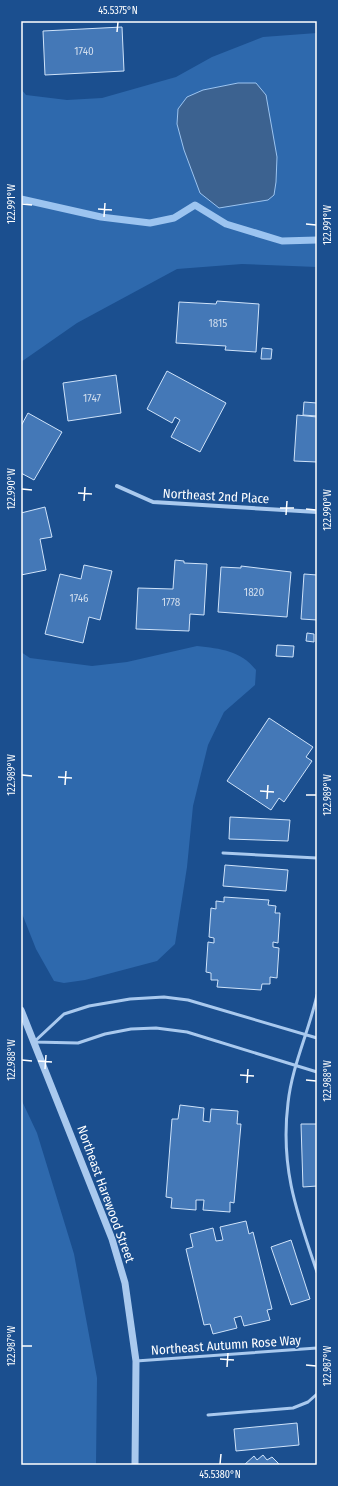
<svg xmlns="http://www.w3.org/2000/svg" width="338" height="1486" viewBox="0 0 338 1486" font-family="'Fira Sans Condensed',sans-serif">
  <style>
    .green { fill: #2e69ad }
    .water { fill: #3c6290; stroke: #9cc4f0 }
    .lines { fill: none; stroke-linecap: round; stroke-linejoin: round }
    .stream { stroke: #9cc4f0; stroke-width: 7 }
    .building { fill: #4478b7; stroke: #cfe3fa }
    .service { stroke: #a9c9ee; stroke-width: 3 }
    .minor { stroke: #a9c9ee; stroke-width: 4 }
    .tertiary { stroke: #a9c9ee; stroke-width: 7 }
    .ticks { fill: none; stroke: #fff; stroke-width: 1.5 }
    .labels { text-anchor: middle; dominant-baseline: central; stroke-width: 3; stroke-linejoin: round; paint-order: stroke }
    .number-label { font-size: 11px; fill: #d0dded }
    .street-label { font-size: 13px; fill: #fff; stroke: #1b4f8f }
    .neatline { fill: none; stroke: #fff; stroke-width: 1.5 }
    .ticks-label { font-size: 10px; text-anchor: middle; fill: #fff }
  </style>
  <rect width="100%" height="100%" fill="#1b4f8f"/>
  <path class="green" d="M317,33V267L242,264L177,269L77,323L21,362V89L26,95L67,100L102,98L176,77L212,57L263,37Z
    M197,646C221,649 240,650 256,670L255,685L224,712L208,745L193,806L187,867L175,944L157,961L85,980L64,983L54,981L36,949L21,911V652L30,658L92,666L127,662Z
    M21,1099L37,1133L74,1254L97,1378L96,1465H21Z"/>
  <path class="water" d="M238,83H256L266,95L277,157L276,182L274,195L268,200L219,208L200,193L184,150L177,124L178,109L187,97L203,90Z"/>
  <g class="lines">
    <path class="stream" d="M21,199L101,217L150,223L174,218L195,205L226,224L282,241L317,240"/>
  </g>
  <path class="building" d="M122,27L124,71L45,75L43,31Z
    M217,301L259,304L256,352L225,350L226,346L176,343L179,302L216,304Z
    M262,348L272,349L271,359H261Z
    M167,371L226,403L200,452L171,437L180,420L175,417L172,423L147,409Z
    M116,375L121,413L68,421L63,383Z
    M304,402L317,403V416L303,415Z
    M28,413L62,432L34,480L21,473V426Z
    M297,415L317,417V462L294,461Z
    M45,507L52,537L40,539L46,570L21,575V513Z
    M175,560L184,561V563L207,564L204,615L190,614L189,631L136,629L138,588L173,589Z
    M84,565L112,571L100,620L89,617L83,643L45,634L60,574L81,579Z
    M241,566L291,572L287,617L218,612L221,567L241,568Z
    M304,574L317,575V620L301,619Z
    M307,633L314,634V642L306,641Z
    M277,645L294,646L293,657L276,656Z
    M269,718L313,747L306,757L312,761L284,802L279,798L271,810L227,781Z
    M230,817L290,820L288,841L229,839Z
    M225,865L288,870L286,891L223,886Z
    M224,897L269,900L268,905L276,906L275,913H280L278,943L273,942V947L279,948L277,978L270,977V984H262L261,990L217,987L218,980H211V973L206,972L208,942L214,943V938L209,937L211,908L216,909V901L224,902Z
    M180,1105L204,1108L203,1121L210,1122L211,1109L238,1111L237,1124H241L234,1203L230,1202V1212L203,1210L204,1200H196V1210L171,1208L172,1198L166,1197L172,1119H178Z
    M301,1124H317V1186L303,1187Z
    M246,1221L249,1234L253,1232L272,1309L267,1310L270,1320L244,1326L241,1316L234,1318L237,1328L213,1334L210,1324L204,1325L186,1249L193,1247L190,1234L213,1228L216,1241L223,1240L220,1227Z
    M291,1240L310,1299L291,1305L271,1247Z
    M297,1423L299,1445L236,1451L234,1429Z
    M263,1455L267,1460L272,1457L280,1465H244L254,1456L257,1460Z"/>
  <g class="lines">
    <path class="service" d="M223,853L317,858
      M317,995C309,1031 292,1066 288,1103C280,1168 297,1213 317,1272
      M34,1042L64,1014L89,1006L130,999L164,997L188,1000L317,1038
      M34,1042L78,1043L105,1034L131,1029L156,1028L187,1032L317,1072
      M136,1361L317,1348
      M208,1415L293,1408L308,1402L317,1394"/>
    <path class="minor" d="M117,486L153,502L317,512"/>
    <path class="tertiary" d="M21,1010L112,1239L125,1283L136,1361L135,1465"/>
  </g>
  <path class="ticks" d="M117,32L118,22M22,204L32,205M98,209L112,210M104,217L105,203M306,224L316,225M22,489L32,490M78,493L92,494M84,501L85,487M280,508H294M306,509L316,510M286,515L287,501M22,775L32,776M58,777L72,778M65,785L66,771M260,791L274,792M306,795H316M267,799L268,785M22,1060L32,1061M38,1061L52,1062M45,1069L46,1055M240,1075L254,1076M306,1080L316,1081M247,1083L248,1069M22,1346H32M220,1359L234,1360M306,1365L316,1366M227,1367L228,1353M220,1464L221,1454"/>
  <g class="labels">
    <g class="number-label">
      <text x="84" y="51">1740</text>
      <text x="218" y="323">1815</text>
      <text x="92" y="398">1747</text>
      <text x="254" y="592">1820</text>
      <text x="79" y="598">1746</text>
      <text x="171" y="602">1778</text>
    </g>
    <g class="street-label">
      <text transform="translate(216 496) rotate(3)">Northeast 2nd Place</text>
      <text transform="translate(106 1194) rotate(70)">Northeast Harewood Street</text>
      <text transform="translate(226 1345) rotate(-4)">Northeast Autumn Rose Way</text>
    </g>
  </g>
  <rect width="338" height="1486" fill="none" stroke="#1b4f8f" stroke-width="44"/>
  <rect x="22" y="22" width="294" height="1442" class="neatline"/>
  <g class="ticks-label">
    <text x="118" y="14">45.5375°N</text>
    <text transform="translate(11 204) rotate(-90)" y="4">122.991°W</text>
    <text transform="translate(327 225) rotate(-90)" y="4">122.991°W</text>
    <text transform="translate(11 489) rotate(-90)" y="4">122.990°W</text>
    <text transform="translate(327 510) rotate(-90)" y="4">122.990°W</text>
    <text transform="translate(11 775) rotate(-90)" y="4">122.989°W</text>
    <text transform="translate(327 795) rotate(-90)" y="4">122.989°W</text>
    <text transform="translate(11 1060) rotate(-90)" y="4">122.988°W</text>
    <text transform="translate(327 1081) rotate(-90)" y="4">122.988°W</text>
    <text transform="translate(11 1346) rotate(-90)" y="4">122.987°W</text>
    <text transform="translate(327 1366) rotate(-90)" y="4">122.987°W</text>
    <text x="220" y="1478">45.5380°N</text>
  </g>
</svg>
